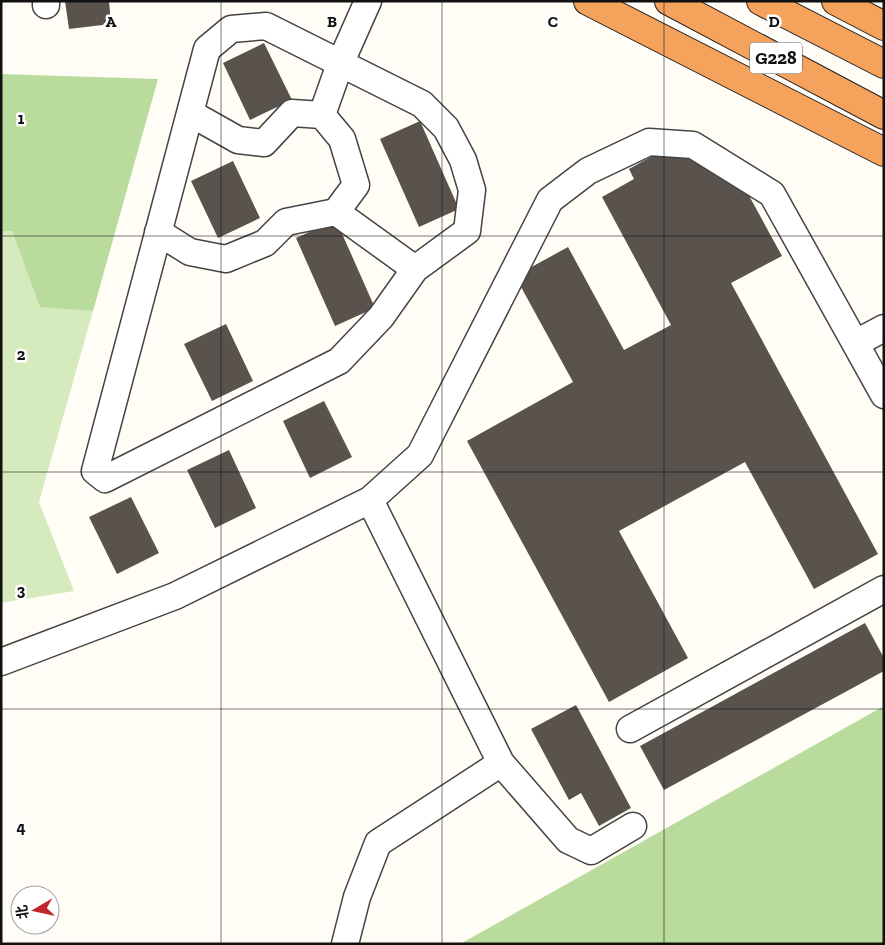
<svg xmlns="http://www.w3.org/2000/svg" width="885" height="945" viewBox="0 0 885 945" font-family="'Zilla Slab','Noto Sans SC',serif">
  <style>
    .green { fill: #d5ebbd }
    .forest { fill: #b9dc9c }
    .building { fill: #5a524d }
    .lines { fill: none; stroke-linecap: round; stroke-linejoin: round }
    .minor-casing { stroke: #444; stroke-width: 29 }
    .highway-casing { stroke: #222; stroke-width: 30 }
    .minor { stroke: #fff; stroke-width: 26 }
    .highway { stroke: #f5a25d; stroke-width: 28 }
    .grid { fill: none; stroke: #111; stroke-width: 1; stroke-opacity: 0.55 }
    .labels { text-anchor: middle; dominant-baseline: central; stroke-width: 5; stroke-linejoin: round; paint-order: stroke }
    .shield { fill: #fff; stroke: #585858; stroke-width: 1 }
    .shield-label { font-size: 18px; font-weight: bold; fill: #111 }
    .grid-label { font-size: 16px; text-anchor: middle; font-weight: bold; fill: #111; stroke: #fff; stroke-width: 5; stroke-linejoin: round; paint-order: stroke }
  </style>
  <rect width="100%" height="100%" fill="#fffdf5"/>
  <path class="green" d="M1,231H12L40,306L93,311L39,502L74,591L1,603Z"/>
  <path class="forest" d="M1,74L158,79L93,311L40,307L12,231H1Z
    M884,706V944H460Z"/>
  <path class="building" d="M65,1H109L111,24L69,29Z
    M264,43L292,100L250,120L223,63Z
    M420,121L459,209L419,227L380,139Z
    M665,149L704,162L747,192L782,256L731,283L878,554L814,589L745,462L619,531L688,658L609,702L467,441L573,382L515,276L568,247L624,350L671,325L602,197L634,179L629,169Z
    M233,161L260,218L218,238L191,181Z
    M336,220L375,308L335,326L296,238Z
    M226,324L253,381L212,401L184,344Z
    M324,401L352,457L310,478L283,421Z
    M229,450L256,508L215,528L187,470Z
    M131,497L159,553L117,574L89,517Z
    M865,623L884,658V671L664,790L640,746Z
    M576,705L631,808L599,826L581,793L569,800L531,729Z"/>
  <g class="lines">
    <g class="minor-casing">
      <path id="minor" d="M46,1V5
        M266,26L422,104L446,128L463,160L472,190L467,231L415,269L381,317L339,361L105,479L95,471L207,49L231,29Z
        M322,115L340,64L368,1
        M336,212L415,269
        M158,232L190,252L226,259L265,243L286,222L336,212L356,185L342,139L322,115L292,113L264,143L238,140L190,113
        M856,343L884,328
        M370,500L501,763L568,840L591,851L633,826
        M1,662L175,596L370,500L420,455L550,200L588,171L649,142L693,145L772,194L884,395
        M630,729L884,589
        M345,944L357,897L378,843L501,763"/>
    </g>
    <g class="highway-casing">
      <path id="highway" d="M588,1L884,152
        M669,1L884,115
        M761,1L884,64
        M836,1L884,26"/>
    </g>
    <use href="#minor" class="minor"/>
    <use href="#highway" class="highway"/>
  </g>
  <path class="grid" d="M221,1V944M442,1V944M664,1V944M1,236H884M1,472H884M1,709H884"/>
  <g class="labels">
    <rect class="shield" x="750" y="42.5" width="52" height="31" rx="4"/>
    <g class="shield-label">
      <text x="776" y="58">G228</text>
    </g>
  </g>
  <g class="grid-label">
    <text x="111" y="27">A</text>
    <text x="332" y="27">B</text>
    <text x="553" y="27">C</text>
    <text x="774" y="27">D</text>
    <text x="21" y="124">1</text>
    <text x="21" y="360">2</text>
    <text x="21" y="596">3</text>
    <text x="21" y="833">4</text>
  </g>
  <rect width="885" height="945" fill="none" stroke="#111111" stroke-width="5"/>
  <g transform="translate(35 910) rotate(261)"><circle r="24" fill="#ffffff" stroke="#a0a0a0"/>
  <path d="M0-4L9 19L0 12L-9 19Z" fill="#c4262e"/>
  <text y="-8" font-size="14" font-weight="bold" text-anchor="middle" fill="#111111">北</text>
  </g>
</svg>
